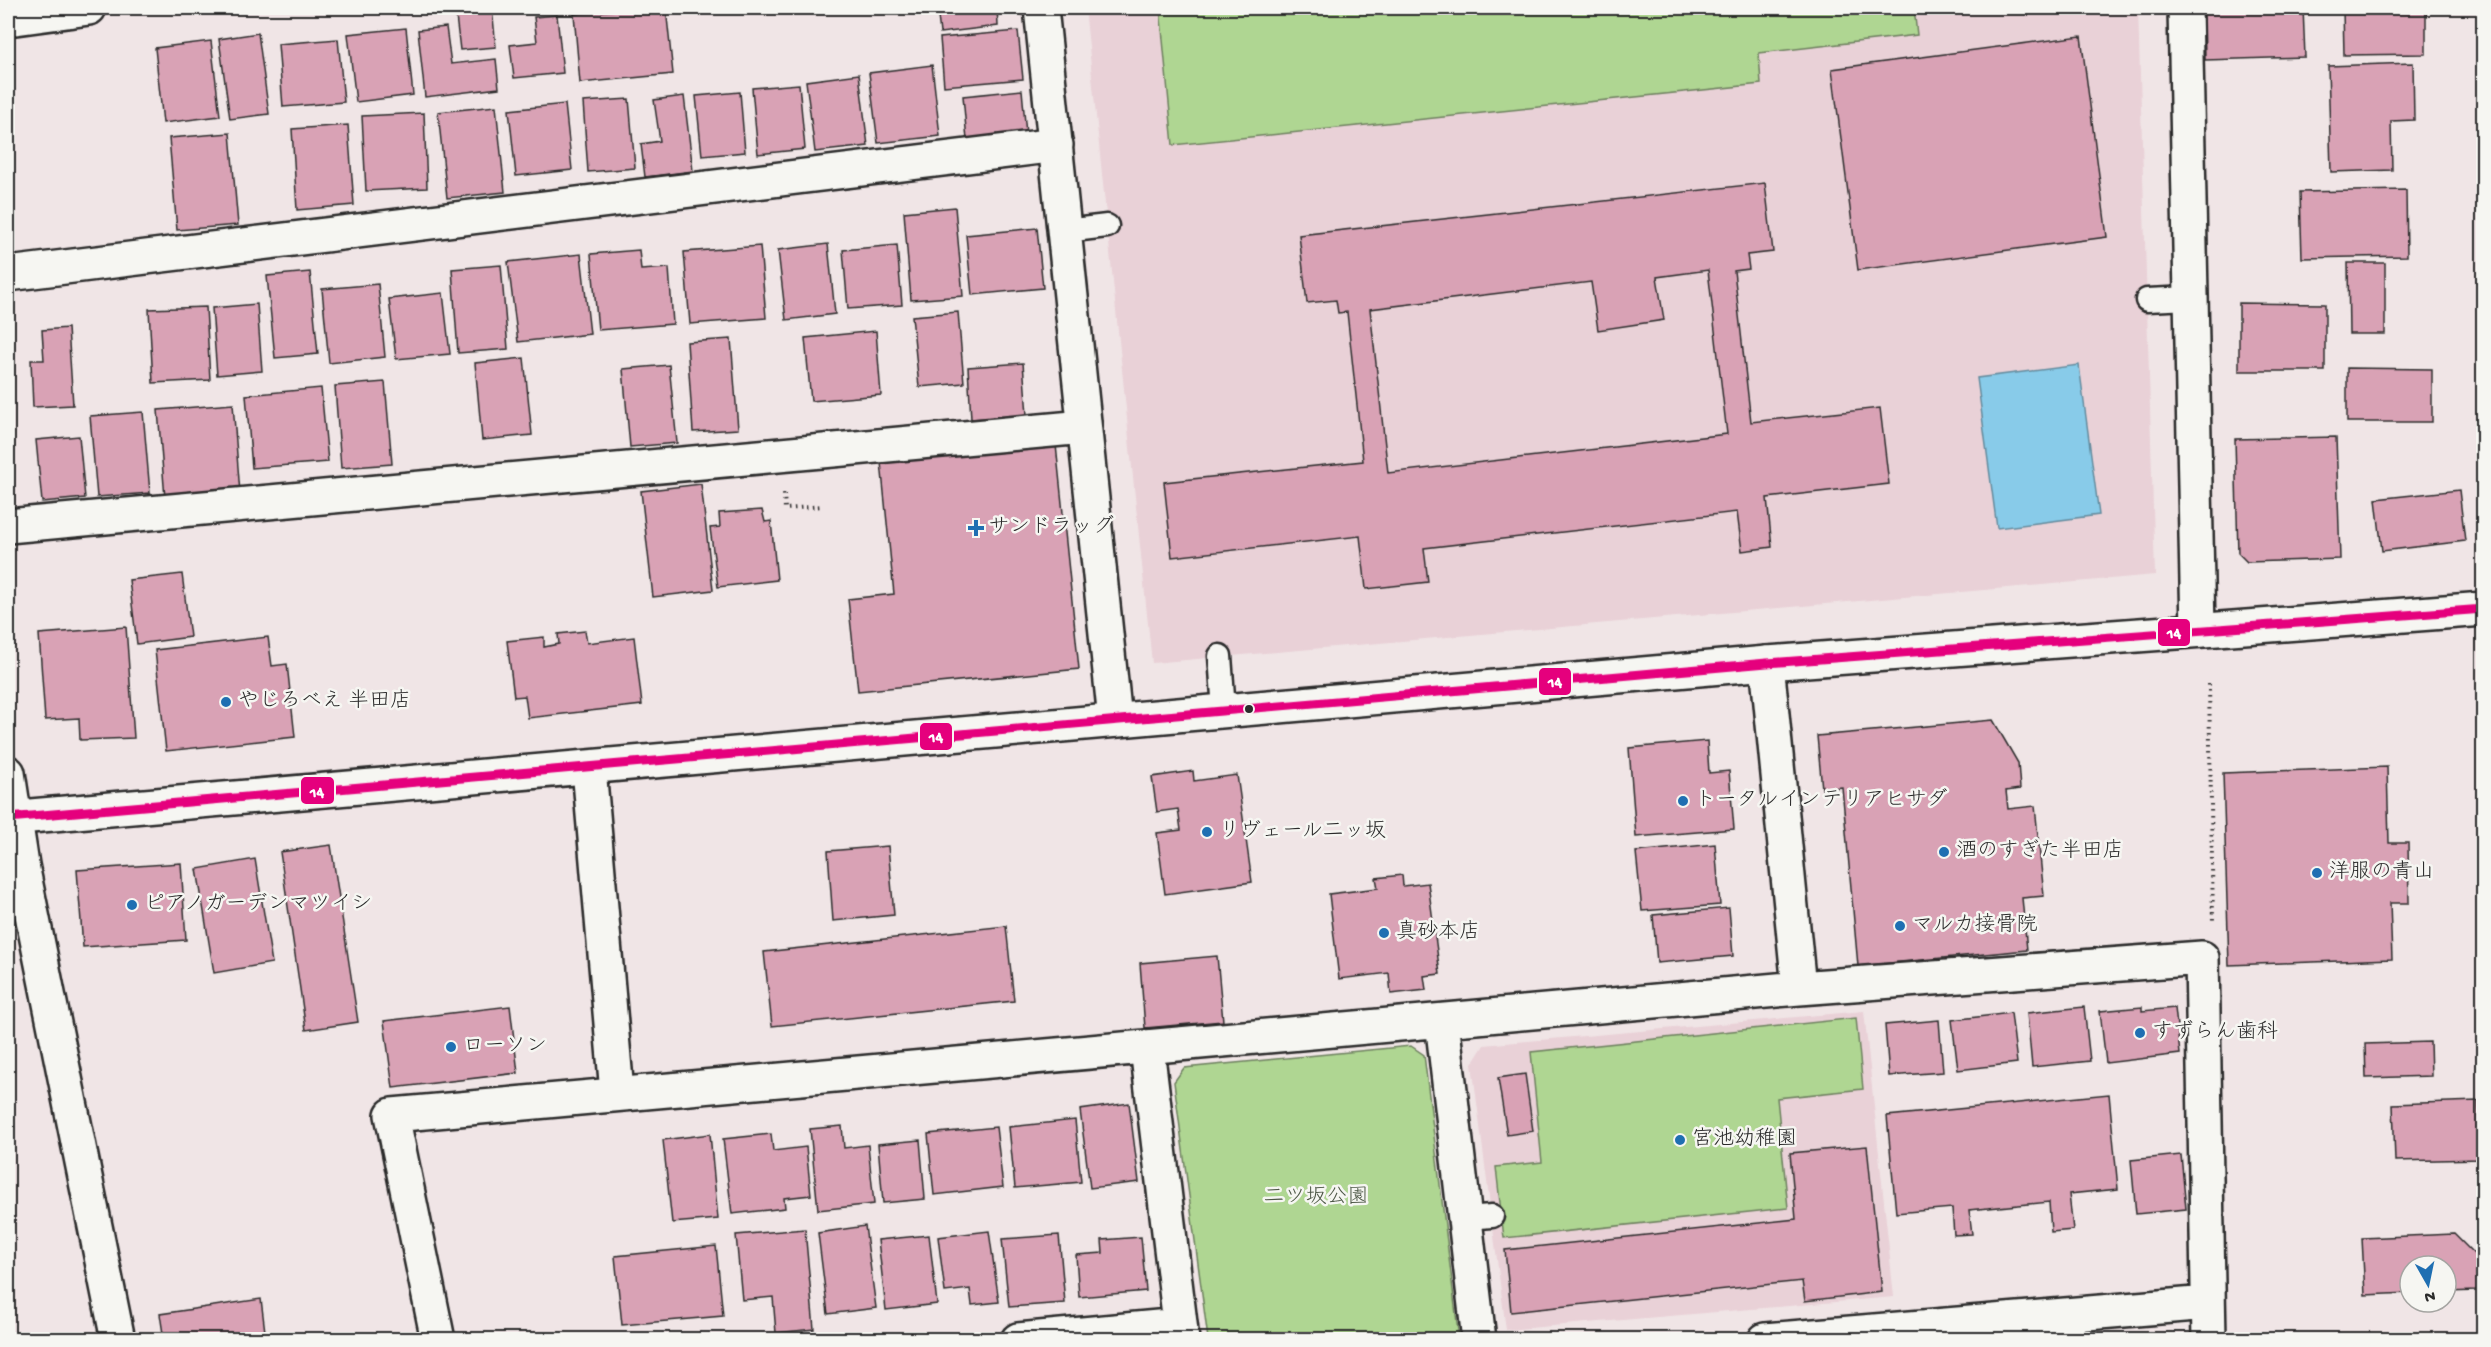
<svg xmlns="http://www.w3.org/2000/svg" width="2491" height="1347" viewBox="0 0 2491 1347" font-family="'Gochi Hand','Klee One',sans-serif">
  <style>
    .built { fill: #e9d1d7 }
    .green { fill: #afd692; stroke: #6d805e; stroke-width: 1.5 }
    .water { fill: #88cbe9; stroke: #638b9d; stroke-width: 1.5 }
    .building { fill: #d9a2b5; stroke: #2b2b2b; stroke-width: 1.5; fill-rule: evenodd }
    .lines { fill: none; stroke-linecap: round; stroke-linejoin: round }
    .service-casing { stroke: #2b2b2b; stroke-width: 27 }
    .minor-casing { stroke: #2b2b2b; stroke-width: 38 }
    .tertiary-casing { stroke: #2b2b2b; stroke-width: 38 }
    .path { stroke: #2b2b2b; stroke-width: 4; stroke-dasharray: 1.5 4.5; stroke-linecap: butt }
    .service { stroke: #f6f6f2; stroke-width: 22 }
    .minor { stroke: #f6f6f2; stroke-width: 33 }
    .tertiary { stroke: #f6f6f2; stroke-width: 33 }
    .bus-1-casing { stroke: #f6f6f2; stroke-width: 14 }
    .bus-1 { stroke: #e5007d; stroke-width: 9 }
    .poi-dot { fill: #1f6fb2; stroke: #f6f6f2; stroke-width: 2 }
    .bus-dot { fill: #2b2b2b; stroke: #f6f6f2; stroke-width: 2 }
    .labels { text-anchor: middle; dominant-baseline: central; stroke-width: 5; stroke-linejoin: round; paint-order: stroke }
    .poi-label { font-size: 21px; fill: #2b2b2b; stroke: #f6f6f2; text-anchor: start }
    .park-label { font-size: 21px; fill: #4c5645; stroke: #f6f6f2 }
    .line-badge { stroke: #f6f6f2; stroke-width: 2 }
    .badge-label { font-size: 16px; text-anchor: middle; font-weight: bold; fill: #fff }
  </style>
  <rect width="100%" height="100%" fill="#f0e5e6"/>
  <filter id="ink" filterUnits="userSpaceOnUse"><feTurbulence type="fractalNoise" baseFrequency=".0167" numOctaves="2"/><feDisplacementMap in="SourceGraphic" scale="12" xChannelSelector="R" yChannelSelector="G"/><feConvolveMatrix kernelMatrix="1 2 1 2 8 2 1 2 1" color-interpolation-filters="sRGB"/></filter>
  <g filter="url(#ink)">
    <path class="built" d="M1085,8H2138L2155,575L1152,663Z
      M1864,1011L1894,1297L1506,1330L1472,1064L1484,1045Z"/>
    <path class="green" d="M1160,8H1914L1917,35L1759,53L1761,84L1173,145Z
      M1856,1018L1863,1089L1777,1098L1788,1208L1504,1238L1496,1167L1542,1162L1531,1052Z
      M1411,1046L1424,1055L1459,1339H1208L1174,1082L1184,1068Z"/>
    <path class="water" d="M2079,365L2099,515L1997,528L1977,378Z"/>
    <path class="building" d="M455,8H492L496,47L460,50Z
      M640,8H666L673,74L580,83L574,14Z
      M937,8H997L998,26L940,33Z
      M2204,8H2303L2305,57L2205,60Z
      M2343,8H2426V54L2344,55Z
      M557,15L563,73L514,78L510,45L537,42L534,17Z
      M446,27L451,64L496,59L499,88L425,97L418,30Z
      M406,28L413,95L356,102L348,34Z
      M1018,31L1023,79L944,86L940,38Z
      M258,33L269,114L230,119L219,39Z
      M2081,36L2107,237L1858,270L1832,69Z
      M338,39L344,102L283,107L278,44Z
      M211,41L220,116L163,123L155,48Z
      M2413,63L2414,120L2391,121L2392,170L2331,172L2328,66Z
      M932,65L940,136L878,143L869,73Z
      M859,74L868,146L815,152L806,81Z
      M799,84L805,149L758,154L752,88Z
      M1022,90L1026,134L967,140L963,96Z
      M740,92L745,152L702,156L696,96Z
      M684,96L693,171L645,177L641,144L660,141L654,100Z
      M629,99L635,168L588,172L583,102Z
      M565,104L572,170L516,176L509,110Z
      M496,106L505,192L447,198L438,112Z
      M424,113L427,188L366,191L362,116Z
      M348,125L354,205L297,210L292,129Z
      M230,133L238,225L177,230L169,138Z
      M1765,183L1773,252L1747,255L1749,269L1734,271L1751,422L1880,408L1889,484L1767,498L1772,547L1742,551L1737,512L1424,548L1428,582L1366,589L1360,536L1172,557L1164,482L1363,461L1347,312L1338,313L1336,300L1307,303L1299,235ZM1708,270L1727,434L1388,473L1370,309L1591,282L1598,330L1664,320L1657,277Z
      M2406,190L2407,256L2302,258L2300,192Z
      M955,207L963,296L911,300L904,212Z
      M1037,228L1043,288L972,295L966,235Z
      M828,244L835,314L786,320L778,250Z
      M897,245L902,305L848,309L843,250Z
      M760,246L766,318L690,324L684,252Z
      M639,250L641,270L669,268L673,324L598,330L591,254Z
      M581,254L590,334L518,342L508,262Z
      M2348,263H2385V334H2349Z
      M501,265L508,349L458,353L452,269Z
      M310,272L318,354L275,358L267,276Z
      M378,284L385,357L329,363L322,289Z
      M443,293L450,354L396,359L389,299Z
      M2239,303L2325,304V371H2239Z
      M257,304L262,371L217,375L212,308Z
      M206,307L210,380L153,383L149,309Z
      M958,312L964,383L919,387L912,316Z
      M68,328L73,405L33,407L31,360H44L42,330Z
      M876,331L881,395L811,401L805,338Z
      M731,339L738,429L693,432L687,342Z
      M524,358L532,435L482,440L475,363Z
      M1023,363L1027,415L971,419L968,367Z
      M669,365L677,443L630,447L623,369Z
      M2347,368L2432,369V422H2347Z
      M385,382L392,464L341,468L335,386Z
      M321,388L328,462L252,468L246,395Z
      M233,404L240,493L165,498L158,410Z
      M143,412L150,493L97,497L90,416Z
      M79,436L85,498L42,502L36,440Z
      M2336,437L2340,559L2247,562L2238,553L2235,439Z
      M1056,445L1079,669L858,691L848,599L894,594L881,462Z
      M701,484L713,590L653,597L641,491Z
      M2459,490L2465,541L2382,551L2376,499Z
      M762,510L765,522L771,521L777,580L718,587L710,528L720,527L719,513Z
      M182,574L190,637L137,644L129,580Z
      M126,627L134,738L80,740L79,718L45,720L39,634Z
      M585,631L587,643L634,637L642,705L528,718L525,696L514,697L507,641L544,637V647L559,644L558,634Z
      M268,637L272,666L287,664L295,737L166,751L155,650Z
      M1993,720L2018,763L2020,789L2006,791L2008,809L2035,806L2044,896L2022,898L2027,950L1858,966L1842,787L1822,789L1817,736Z
      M1707,741L1709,773L1729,771L1734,829L1636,837L1629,748Z
      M2387,767L2389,843H2408L2409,903H2390L2392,959L2229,965L2223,773Z
      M1193,771L1194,781L1237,775L1252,882L1165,894L1157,833L1181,830L1178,809L1157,812L1152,777Z
      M1715,844L1720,905L1642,911L1636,852Z
      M331,845L358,1022L306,1030L280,852Z
      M888,846L894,915L833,921L828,851Z
      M255,859L272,963L214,973L197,869Z
      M181,863L186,940L83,947L77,870Z
      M1402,875L1403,886L1428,883L1440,974L1424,976L1426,990L1391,994L1389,973L1339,979L1329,894L1378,888L1376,878Z
      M1729,908L1733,956L1657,963L1653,915Z
      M1006,926L1014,1001L772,1026L764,952Z
      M1217,956L1223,1021L1145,1028L1140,963Z
      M510,1006L518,1073L393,1088L384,1021Z
      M2084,1007L2090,1061L2032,1067L2027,1013Z
      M2142,1007V1011L2175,1008L2180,1054L2106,1063L2100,1011Z
      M2011,1013L2017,1063L1958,1070L1952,1020Z
      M1939,1020L1943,1072L1889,1076L1885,1025Z
      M2430,1042L2431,1076L2366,1078L2365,1044Z
      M1525,1074L1533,1131L1507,1135L1498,1078Z
      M2109,1094L2118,1189L2069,1194L2073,1230L2051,1232L2049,1202L1969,1210L1972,1234L1954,1235L1952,1208L1896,1213L1887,1116Z
      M2478,1101L2480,1159L2395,1161L2393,1104Z
      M1129,1103L1139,1182L1090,1188L1080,1110Z
      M1075,1120L1081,1182L1015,1188L1009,1127Z
      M842,1126L844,1148L868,1145L874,1204L818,1210L810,1129Z
      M996,1127L1003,1187L934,1195L928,1134Z
      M710,1134L718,1219L672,1223L663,1140Z
      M771,1134L773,1151L806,1147L811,1195L784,1198L785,1208L732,1214L723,1139Z
      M920,1140L925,1199L883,1203L878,1144Z
      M1867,1146L1882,1292L1805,1301L1802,1281L1511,1312L1505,1250L1796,1219L1790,1153Z
      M2181,1155L2186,1209L2136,1214L2131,1160Z
      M865,1226L876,1308L828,1314L818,1233Z
      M805,1229L814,1329L776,1333L773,1297L742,1300L736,1235Z
      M989,1231L999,1302L972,1305L970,1289L945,1292L938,1237Z
      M2454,1234L2484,1264V1278L2476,1291L2446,1292V1266H2410V1293L2365,1295L2362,1238Z
      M929,1235L937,1304L886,1310L878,1240Z
      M1059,1235L1065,1303L1009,1307L1002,1239Z
      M1141,1237L1146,1291L1079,1297L1076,1255L1103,1253L1102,1240Z
      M716,1246L723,1316L622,1325L615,1256Z
      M261,1299L266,1340H164L160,1314Z"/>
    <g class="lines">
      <g class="service-casing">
        <path id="service" d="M1065,231L1107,226
          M2147,300L2191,298
          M1220,656L1224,710
          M1465,1218L1492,1216"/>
      </g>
      <g class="minor-casing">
        <path id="minor" d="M1041,8L1115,720
          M2185,8L2198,630
          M8,19L89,8
          M8,274L1056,145
          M8,526L1084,427
          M1767,663L1799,988
          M589,768L617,1093
          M8,773L22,865L118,1340
          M1442,1021L1479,1340
          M1147,1048L1182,1340
          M438,1340L392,1115L1799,988L2202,958L2209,1340
          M1018,1340L1180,1325
          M1765,1340L2208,1303"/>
      </g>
      <g class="tertiary-casing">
        <path id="tertiary" d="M8,818L1767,663L2484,609"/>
      </g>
      <path class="path" d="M784,494L785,509L823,506
        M2209,684L2213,922"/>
      <use href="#service" class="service"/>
      <use href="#minor" class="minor"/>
      <use href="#tertiary" class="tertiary"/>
      <g class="bus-1-casing">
        <path id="bus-1" d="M8,818L1767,663L2484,609"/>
      </g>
      <use href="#bus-1" class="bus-1"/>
    </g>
  </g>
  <g class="poi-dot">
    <path d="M973 519h6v6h6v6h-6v6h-6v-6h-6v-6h6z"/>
    <circle cx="226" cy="702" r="6"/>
    <circle cx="1683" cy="801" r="6"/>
    <circle cx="1207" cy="832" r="6"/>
    <circle cx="1944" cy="852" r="6"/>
    <circle cx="2317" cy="873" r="6"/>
    <circle cx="132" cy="905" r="6"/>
    <circle cx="1900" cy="926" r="6"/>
    <circle cx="1384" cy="933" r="6"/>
    <circle cx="2140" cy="1033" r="6"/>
    <circle cx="451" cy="1047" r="6"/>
    <circle cx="1680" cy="1140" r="6"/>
  </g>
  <circle class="bus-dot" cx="1249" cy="709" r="5"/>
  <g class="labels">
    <g class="poi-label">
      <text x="988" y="528">サンドラッグ</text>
      <text x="238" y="702">やじろべえ 半田店</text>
      <text x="1695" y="801">トータルインテリアヒサダ</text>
      <text x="1219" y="832">リヴェール二ッ坂</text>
      <text x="1956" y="852">酒のすぎた半田店</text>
      <text x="2329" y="873">洋服の青山</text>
      <text x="144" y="905">ピアノガーデンマツイシ</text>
      <text x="1912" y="926">マルカ接骨院</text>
      <text x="1396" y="933">真砂本店</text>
      <text x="2152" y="1033">すずらん歯科</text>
      <text x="463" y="1047">ローソン</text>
      <text x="1692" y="1140">宮池幼稚園</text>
    </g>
    <g class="park-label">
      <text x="1316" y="1198">二ツ坂公園</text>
    </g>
  </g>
  <g class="line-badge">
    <rect x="2157" y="618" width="34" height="29" rx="6" fill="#e5007d"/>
    <rect x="1538" y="667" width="34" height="29" rx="6" fill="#e5007d"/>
    <rect x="919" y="722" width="34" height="29" rx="6" fill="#e5007d"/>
    <rect x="300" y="776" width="35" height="29" rx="6" fill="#e5007d"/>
  </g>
  <g class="badge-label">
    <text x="2174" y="638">14</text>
    <text x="1555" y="687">14</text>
    <text x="936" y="742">14</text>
    <text x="317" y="797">14</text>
  </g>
  <rect width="2491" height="1347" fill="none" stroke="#f6f6f2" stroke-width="30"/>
  <rect x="15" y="15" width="2461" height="1317" fill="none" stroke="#2b2b2b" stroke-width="2" filter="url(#ink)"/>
  <g transform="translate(2428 1284) rotate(171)"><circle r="28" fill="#f6f6f2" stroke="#a5a5a2" stroke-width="1.5"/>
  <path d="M0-4.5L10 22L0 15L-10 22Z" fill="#1f6fb2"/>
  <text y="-9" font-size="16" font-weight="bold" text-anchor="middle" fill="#2b2b2b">N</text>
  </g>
</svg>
